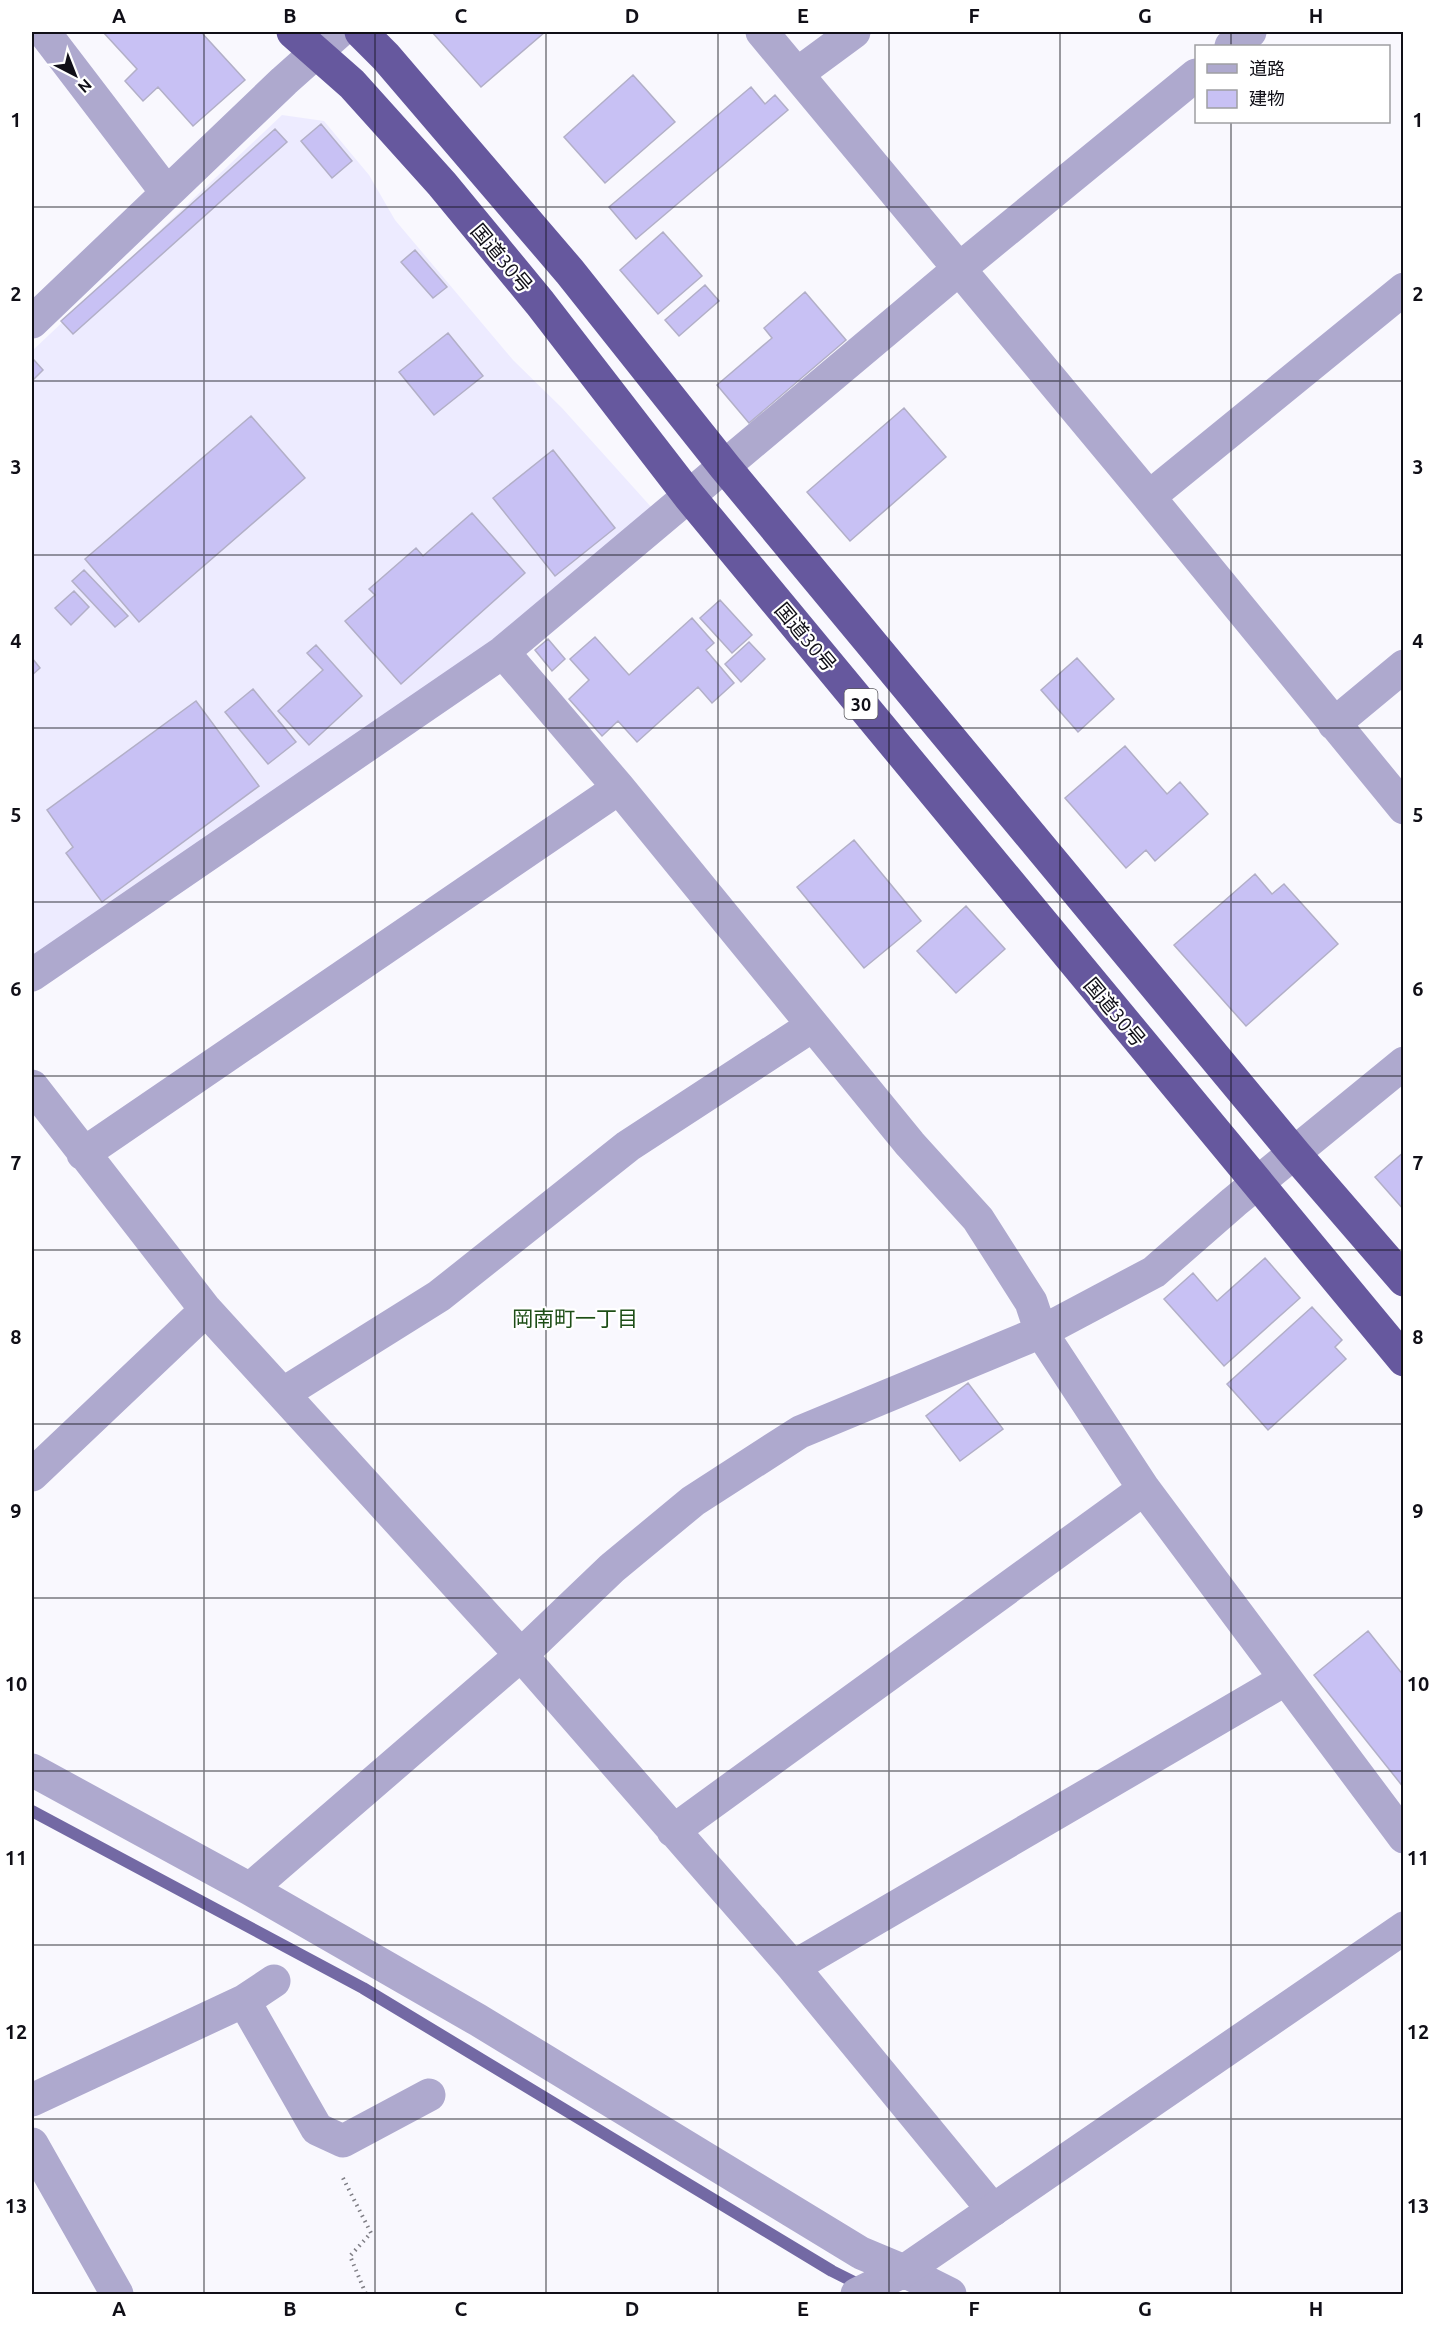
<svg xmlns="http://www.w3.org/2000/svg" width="1435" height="2326" viewBox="0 0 1435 2326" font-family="Ubuntu,'Noto Sans JP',sans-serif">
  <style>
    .built { fill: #edebff }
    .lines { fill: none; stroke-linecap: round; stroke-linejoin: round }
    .stream { stroke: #7369a4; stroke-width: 12 }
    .building { fill: #c8c1f4; stroke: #b2afc7; stroke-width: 1.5 }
    .path { stroke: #7f7e85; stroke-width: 4; stroke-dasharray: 1.5 4.5; stroke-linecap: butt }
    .minor { stroke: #aea9ce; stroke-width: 33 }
    .tertiary { stroke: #aea9ce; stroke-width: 33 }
    .trunk { stroke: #66589e; stroke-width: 33 }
    .grid { fill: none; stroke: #100f17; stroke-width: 1.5; stroke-opacity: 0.55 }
    .labels { text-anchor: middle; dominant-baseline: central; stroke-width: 4.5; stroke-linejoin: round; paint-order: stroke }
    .shield { fill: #fff; stroke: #58575d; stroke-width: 1.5 }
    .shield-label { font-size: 18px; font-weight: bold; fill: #100f17 }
    .street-label { font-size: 20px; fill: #100f17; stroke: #fff }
    .neighbourhood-label { font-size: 21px; fill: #1d4e16; stroke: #fff }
    .neatline { fill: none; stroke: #100f17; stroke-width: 2 }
    .grid-label { font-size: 20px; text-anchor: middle; font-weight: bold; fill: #100f17 }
  </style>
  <rect width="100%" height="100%" fill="#f9f8fe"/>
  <path class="built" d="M282,115L324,121L369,175L395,220L513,360L562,408L652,508L488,649L32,958V351Z"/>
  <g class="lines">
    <path class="stream" d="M32,1811L363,1988L832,2271L862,2286"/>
  </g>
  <path class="building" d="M103,32H201L245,80L193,126L158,87L143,101L125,81L137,69Z
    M432,32H545L481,87Z
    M633,75L675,122L605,183L564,137Z
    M751,87L765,104L775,95L788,110L636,239L609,207Z
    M321,124L352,161L332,178L301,141Z
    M275,129L287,142L73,334L61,321Z
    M663,232L702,276L658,314L620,270Z
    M415,250L447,287L433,298L401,262Z
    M705,285L719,301L679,336L665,320Z
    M805,292L846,340L749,423L717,385L772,338L764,328Z
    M448,333L483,376L434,415L399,372Z
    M34,360L43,370L32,381V362Z
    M904,408L946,457L850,541L807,492Z
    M904,408L946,457L850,541L807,492Z
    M251,416L305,478L139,622L85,559Z
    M553,450L615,528L555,576L493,498Z
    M472,513L525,573L401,684L345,621L375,595L369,589L416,548L423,556Z
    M84,570L128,616L115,627L72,581Z
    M74,591L89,607L71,625L55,608Z
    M720,600L752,635L732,653L700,618Z
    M692,618L714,643L706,650L734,683L712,703L698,687L637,742L618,721L602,736L569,699L589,680L570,659L595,637L629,675Z
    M548,639L565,659L552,671L535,650Z
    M749,642L765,659L741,682L725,664Z
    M316,645L362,696L309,745L278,711L323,670L307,653Z
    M32,658L40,668L32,675Z
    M1077,658L1114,699L1078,732L1041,690Z
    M253,689L296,742L268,764L225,712Z
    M196,701L259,786L102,902L66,853L73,847L47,810Z
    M1125,746L1167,794L1180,782L1208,814L1155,861L1146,850L1126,868L1065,798Z
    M854,840L921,921L864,968L797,887Z
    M1255,874L1272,894L1284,884L1338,944L1246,1026L1174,945Z
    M966,906L1005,949L956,993L917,951Z
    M1404,1152V1210L1375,1177Z
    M1265,1258L1300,1298L1224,1366L1164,1299L1193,1273L1217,1301Z
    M1312,1307L1342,1340L1335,1347L1346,1359L1268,1430L1227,1384Z
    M968,1383L1003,1429L960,1461L926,1416Z
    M1368,1631L1404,1676V1788L1314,1675Z"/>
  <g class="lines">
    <path class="path" d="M343,2178L371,2233L350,2256L366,2294"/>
    <path class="minor" d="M44,32L167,193
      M762,32L1149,497L1404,808
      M1231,46L1250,32
      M797,74L854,32
      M32,322L284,81L339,32
      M1149,497L1404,289
      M503,652L619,788L910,1144L978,1219L1031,1302L1041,1332L1144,1489L1404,1837
      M1334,724L1404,666
      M32,975L503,652L959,269L1196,75
      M32,1086L206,1310L521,1655L793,1967L993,2210
      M83,1154L619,788
      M284,1393L439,1296L628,1146L812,1026
      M32,1475L206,1310
      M32,1770L250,1889L478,2020L861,2253L904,2271L950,2294
      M673,1831L1144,1489
      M250,1889L521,1655L612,1568L693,1501L800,1432L1041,1332L1154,1272L1234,1202L1404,1063
      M793,1967L1286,1679
      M244,2001L317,2129L343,2141L429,2095
      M32,2100L244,2001L274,1981
      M32,2144L117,2294
      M857,2294L904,2271"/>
    <path class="tertiary" d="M904,2271L1404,1928"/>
    <path class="trunk" d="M293,32L352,84L442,184L540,303L689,496L1404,1360
      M361,32L386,57L570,272L725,467L1295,1154L1404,1280"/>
  </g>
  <path class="grid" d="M204,32V2294M375,32V2294M546,32V2294M718,32V2294M889,32V2294M1060,32V2294M1231,32V46M1231,122V2294M32,207H1404M32,381H1404M32,555H1404M32,728H1404M32,902H1404M32,1076H1404M32,1250H1404M32,1424H1404M32,1598H1404M32,1771H1404M32,1945H1404M32,2119H1404"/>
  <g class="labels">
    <rect class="shield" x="844.5" y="689" width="33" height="30" rx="4.5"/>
    <g class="shield-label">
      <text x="861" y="704">30</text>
    </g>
    <g class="street-label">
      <text transform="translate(502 258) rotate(50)">国道30号</text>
      <text transform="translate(806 637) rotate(50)">国道30号</text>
      <text transform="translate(1115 1012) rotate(50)">国道30号</text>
    </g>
    <g class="neighbourhood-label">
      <text x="575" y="1318">岡南町一丁目</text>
    </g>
  </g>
  <rect width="1435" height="2326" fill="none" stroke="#ffffff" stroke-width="66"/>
  <rect x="1195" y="45" width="195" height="78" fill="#ffffff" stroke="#9f9fa2" stroke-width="1.5"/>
  <rect x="1207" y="64" width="30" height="9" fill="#aea9ce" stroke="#9f9fa2" stroke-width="1.5"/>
  <text x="1249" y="75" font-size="18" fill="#100f17">道路</text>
  <rect x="1207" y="90" width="30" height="18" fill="#c8c1f4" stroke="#9f9fa2" stroke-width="1.5"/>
  <text x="1249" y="105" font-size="18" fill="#100f17">建物</text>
  <g transform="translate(75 75) rotate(138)" stroke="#ffffff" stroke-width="4.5" paint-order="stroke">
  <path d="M0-4.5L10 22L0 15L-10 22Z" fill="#100f17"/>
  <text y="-9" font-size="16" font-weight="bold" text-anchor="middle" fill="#100f17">N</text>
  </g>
  <rect x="33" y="33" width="1369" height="2260" class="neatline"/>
  <g class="grid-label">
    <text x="119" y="23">A</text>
    <text x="290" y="23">B</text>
    <text x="461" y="23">C</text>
    <text x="632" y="23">D</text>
    <text x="803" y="23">E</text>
    <text x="974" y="23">F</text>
    <text x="1145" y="23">G</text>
    <text x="1316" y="23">H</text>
    <text x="16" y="127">1</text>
    <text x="1418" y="127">1</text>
    <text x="16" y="301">2</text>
    <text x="1418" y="301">2</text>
    <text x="16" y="474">3</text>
    <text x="1418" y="474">3</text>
    <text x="16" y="648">4</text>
    <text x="1418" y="648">4</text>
    <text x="16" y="822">5</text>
    <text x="1418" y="822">5</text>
    <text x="16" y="996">6</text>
    <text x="1418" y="996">6</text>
    <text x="16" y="1170">7</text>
    <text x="1418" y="1170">7</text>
    <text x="16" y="1344">8</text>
    <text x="1418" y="1344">8</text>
    <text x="16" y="1518">9</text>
    <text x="1418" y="1518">9</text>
    <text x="16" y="1691">10</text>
    <text x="1418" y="1691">10</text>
    <text x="16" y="1865">11</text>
    <text x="1418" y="1865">11</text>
    <text x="16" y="2039">12</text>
    <text x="1418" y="2039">12</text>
    <text x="16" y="2213">13</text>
    <text x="1418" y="2213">13</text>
    <text x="119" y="2316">A</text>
    <text x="290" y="2316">B</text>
    <text x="461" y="2316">C</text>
    <text x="632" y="2316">D</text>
    <text x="803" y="2316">E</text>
    <text x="974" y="2316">F</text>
    <text x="1145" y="2316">G</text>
    <text x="1316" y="2316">H</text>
  </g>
</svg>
